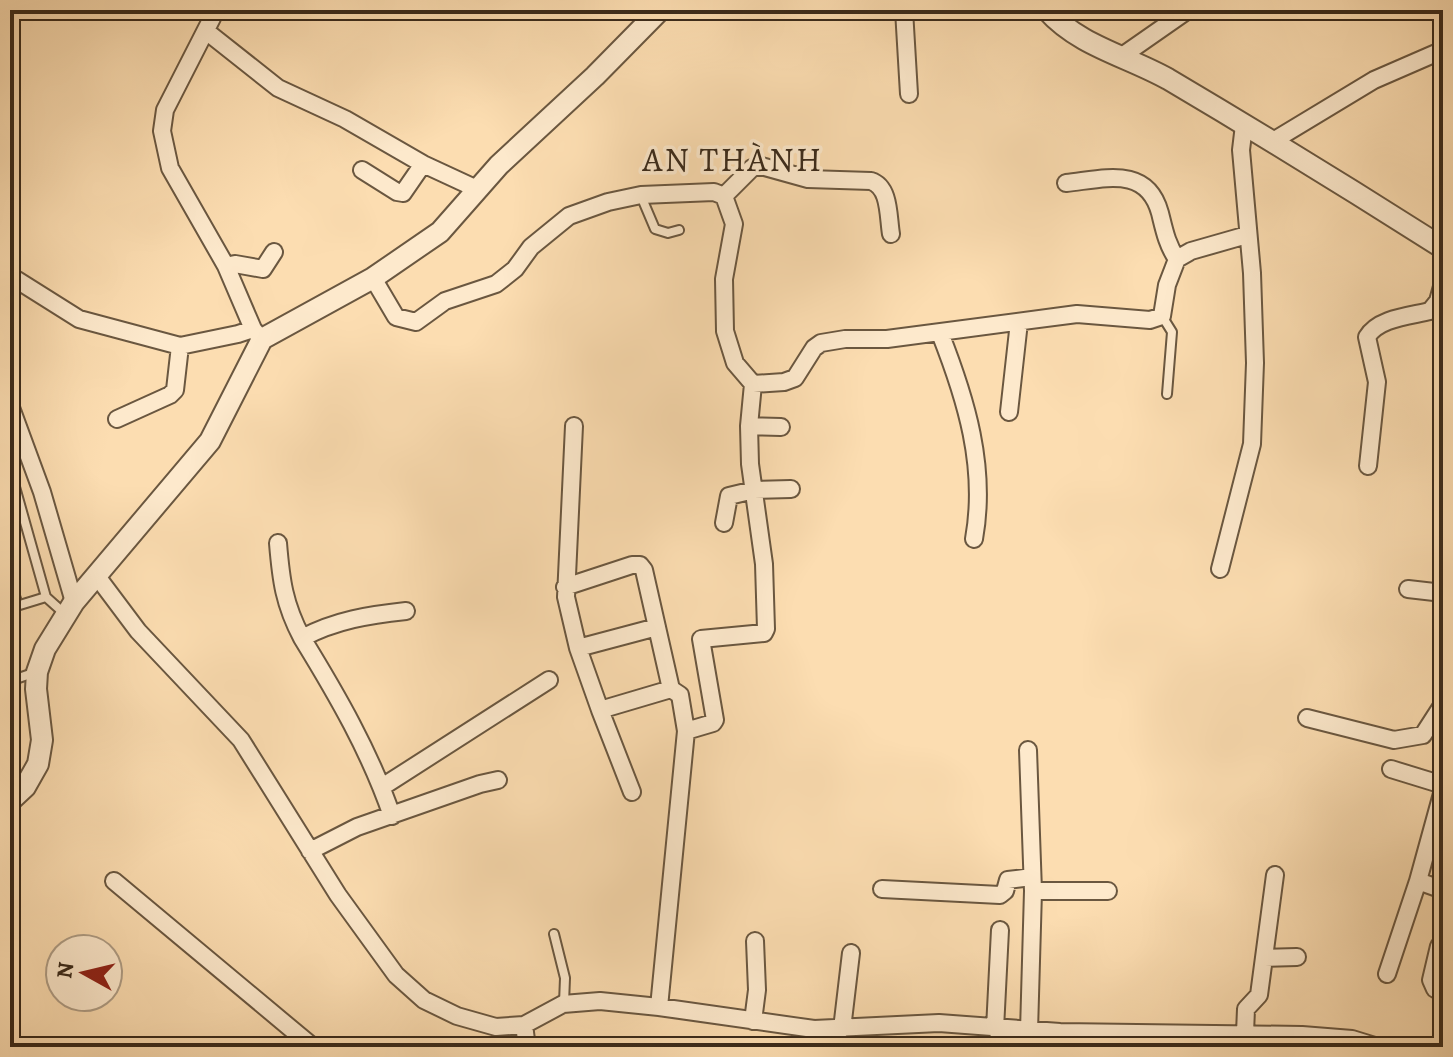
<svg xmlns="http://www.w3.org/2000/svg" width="1453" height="1057" viewBox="0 0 1453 1057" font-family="Alegreya,serif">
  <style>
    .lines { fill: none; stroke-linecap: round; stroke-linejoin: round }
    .service-casing { stroke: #6a5740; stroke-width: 12 }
    .minor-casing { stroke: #6a5740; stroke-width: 20 }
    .tertiary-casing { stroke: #6a5740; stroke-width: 24 }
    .service { stroke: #fde9cc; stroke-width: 8 }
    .minor { stroke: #fde9cc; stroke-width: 16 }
    .tertiary { stroke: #fde9cc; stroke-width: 20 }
    .labels { text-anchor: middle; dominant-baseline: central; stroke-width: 7; stroke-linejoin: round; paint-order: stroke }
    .neighbourhood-label { font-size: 34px; letter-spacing: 2px; fill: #3a2a1a; stroke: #fde9cc }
  </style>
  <rect width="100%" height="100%" fill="#fcddb1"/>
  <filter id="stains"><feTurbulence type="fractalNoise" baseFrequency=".0025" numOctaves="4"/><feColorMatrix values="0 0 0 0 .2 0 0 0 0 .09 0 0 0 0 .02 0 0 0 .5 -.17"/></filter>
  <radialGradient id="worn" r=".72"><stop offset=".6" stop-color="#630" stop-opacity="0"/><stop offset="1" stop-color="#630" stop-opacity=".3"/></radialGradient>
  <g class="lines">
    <g class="service-casing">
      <path id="service" d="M949,10L950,14
        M641,196L655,229L668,233L679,230
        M1162,316L1172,332L1167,394
        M10,469L46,597L65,614
        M10,581L18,605
        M10,608L46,597
        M10,681L36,672
        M554,934L565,978L564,1003
        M812,1047L814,1029"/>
    </g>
    <g class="minor-casing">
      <path id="minor" d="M213,10L212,18L165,110L162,131L170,168L226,266L253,329
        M904,10L909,94
        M206,31L278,88L345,119L423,164
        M1122,56L1188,10
        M1273,141L1374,80L1443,50
        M362,170L397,192L403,193L423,164L477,189
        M1066,183C1104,179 1147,165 1160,213C1164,229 1167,245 1177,259
        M724,196L752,168L761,166L808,179L871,181C890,187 888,216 891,234
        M226,266L235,264L263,269L274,252
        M373,278L396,317L416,322L445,301L496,284L515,269L531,247L569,216L608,202L641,195L714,192L724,196L734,224L724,279L725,331L735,363L753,384L784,382L795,378L814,348L821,343L845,339H887L1077,314L1150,320L1162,316L1167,285L1177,259L1191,251L1247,235
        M10,279L17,280L79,319L180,346L238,334L253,329L258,335
        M940,333C966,399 987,467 974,539
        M10,405L42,492L74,602
        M1009,412L1019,322
        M117,419L170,395L175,390L180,346
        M574,426L566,597L578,648L600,710
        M749,426L781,427
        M1368,466L1377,382L1367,337C1378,318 1410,316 1430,311L1438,301L1443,283
        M724,523L729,496L754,490L791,489
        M278,543C281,580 284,604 302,638
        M1220,569L1252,444L1255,363L1252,273L1241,150L1244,125
        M96,575L138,631L241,740L338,895L396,975L424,1000L457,1016L496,1027L524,1025L563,1004L600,1001L659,1007L814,1029L939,1023L1060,1032L1302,1035L1352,1039L1378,1047
        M565,587L632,565H640L644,570L671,689L680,695L686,731
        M1408,589L1443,593
        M578,648L657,627
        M1307,718L1394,740L1423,735L1443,704
        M1028,750L1033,891L1029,1031
        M1391,769L1443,785
        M382,787L549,680
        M632,792L600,710L671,689
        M392,816C370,752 337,695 302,638C336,620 369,615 406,611
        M1427,849L1443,855
        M310,851L357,827L480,784L498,780
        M114,881L313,1047
        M1418,881L1443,890
        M882,889L1000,895L1005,891L1008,880L1032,877
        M1033,891H1108
        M1439,946L1431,980L1435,989L1443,992
        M1265,958L1297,957
        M1387,974L1418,881L1443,790
        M659,1007L686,731L713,723L715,720L701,639L764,633L766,629L764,564L750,464L749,426L753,384
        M753,1021L757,990L755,941
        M524,1025L527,1047
        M842,1029L851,953
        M995,1029L1000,930
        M1245,1033L1246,1009L1259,995L1275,875"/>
    </g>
    <g class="tertiary-casing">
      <path id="tertiary" d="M1047,10C1079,46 1127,56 1168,79C1261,134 1352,190 1443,248
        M10,801L25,787L38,764L42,740L36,689L37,672L45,649L74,602L210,441L262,339L373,278L440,232L499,165L595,76L660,10"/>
    </g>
    <use href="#service" class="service"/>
    <use href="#minor" class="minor"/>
    <use href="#tertiary" class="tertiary"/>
  </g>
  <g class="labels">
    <g class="neighbourhood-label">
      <text x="733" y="159">AN THÀNH</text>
    </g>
  </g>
  <rect width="1453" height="1057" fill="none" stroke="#fcddb1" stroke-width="40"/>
  <rect x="12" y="12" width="1429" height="1033" fill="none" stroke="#3a2a1a" stroke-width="4"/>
  <rect x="20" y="20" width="1413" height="1017" fill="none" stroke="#3a2a1a" stroke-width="2"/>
  <g transform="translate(84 973) rotate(278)"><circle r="38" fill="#fde9cc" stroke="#af9d85" stroke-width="2"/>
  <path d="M0-6L14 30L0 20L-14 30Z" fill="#8f2418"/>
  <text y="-12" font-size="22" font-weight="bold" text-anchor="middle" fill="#3a2a1a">N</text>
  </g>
  <rect width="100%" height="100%" filter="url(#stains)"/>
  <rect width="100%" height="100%" fill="url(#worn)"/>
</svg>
